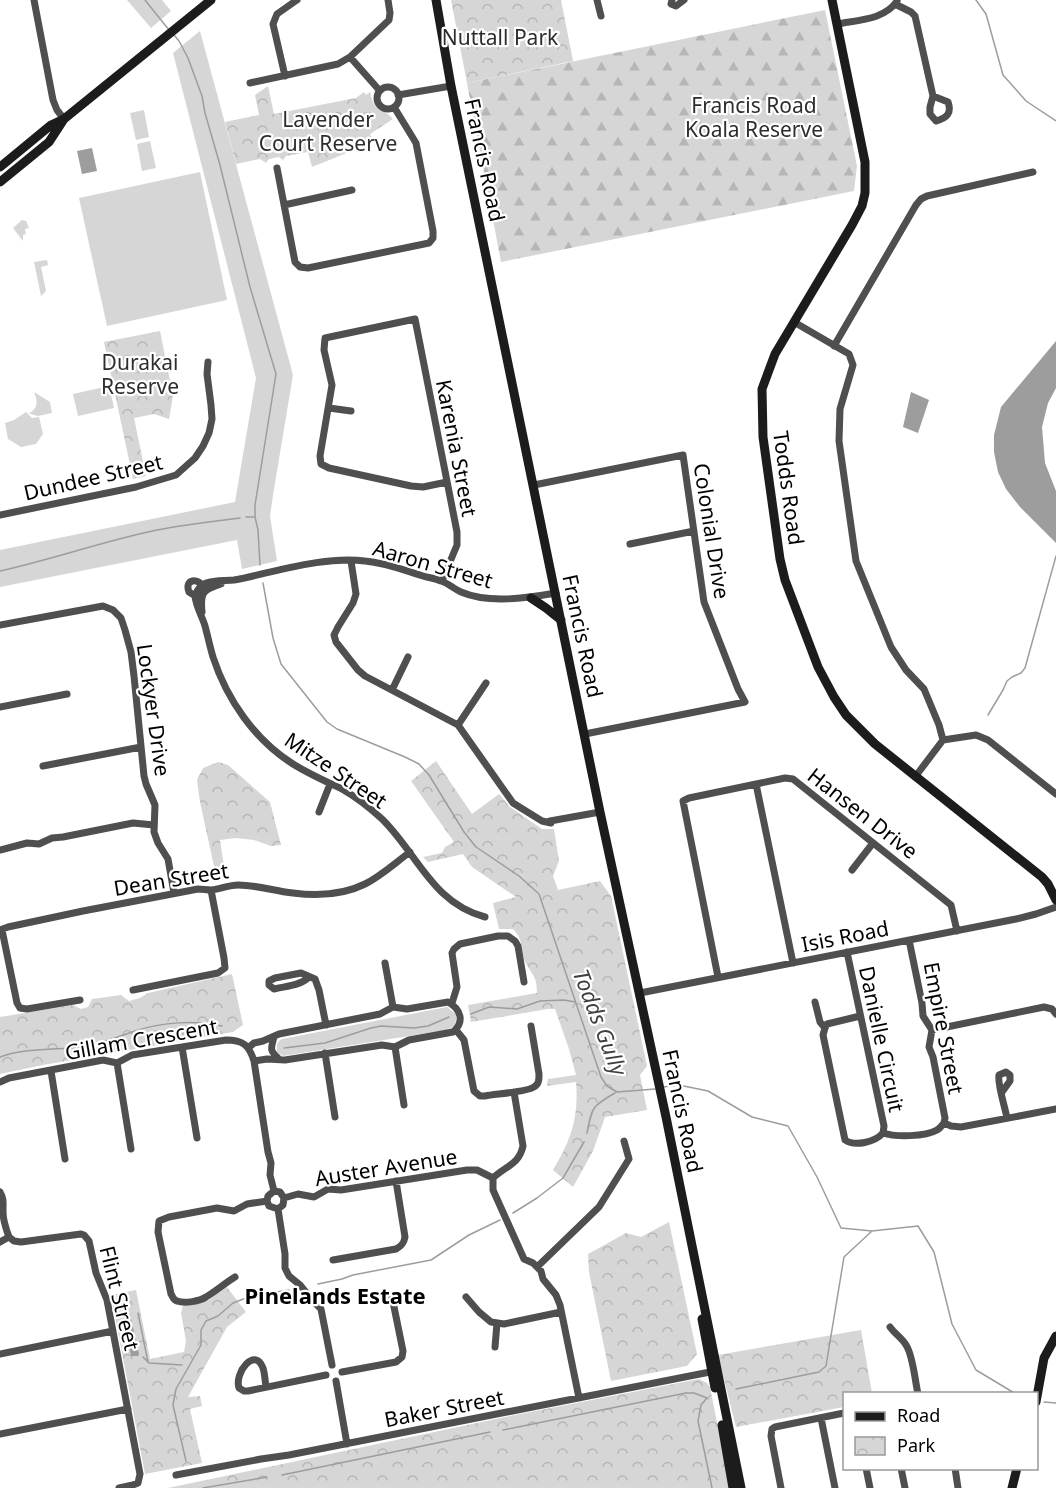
<svg xmlns="http://www.w3.org/2000/svg" width="1056" height="1488" viewBox="0 0 1056 1488" font-family="'Noto Sans',sans-serif">
  <style>
    .green { fill: #d6d6d6 }
    .forest { fill: url(#forest-firs) }
    .park { fill: url(#park-crowns) }
    .water { fill: #9d9d9d }
    .lines { fill: none; stroke-linecap: round; stroke-linejoin: round }
    .stream { stroke: #9d9d9d; stroke-width: 1.5 }
    .street { stroke: #4f4f4f; stroke-width: 7 }
    .secondary { stroke: #1c1c1c; stroke-width: 9 }
    .labels { text-anchor: middle; dominant-baseline: central; stroke-width: 4.5; stroke-linejoin: round; paint-order: stroke }
    .park-label { font-size: 21px; fill: #2d2d2d; stroke: #fff }
    .street-label { font-size: 21px; fill: #000; stroke: #fff }
    .water-label { font-size: 22px; font-style: italic; fill: #3e3e3e; stroke: #fff }
    .neighbourhood-label { font-size: 22px; font-weight: bold; fill: #000; stroke: #fff }
  </style>
  <defs>
    <pattern id="forest-firs" width="22" height="20" patternUnits="userSpaceOnUse" patternTransform="scale(1.5)"><rect width="22" height="20" fill="#d6d6d6"/><path d="M5 1l3.5 6h-7zM16 11l3.5 6h-7z" fill="#b6b6b6"/></pattern>
    <pattern id="park-crowns" width="20" height="18" patternUnits="userSpaceOnUse" patternTransform="scale(1.5)"><rect width="20" height="18" fill="#d6d6d6"/><path d="M2 6a3 3 0 1 1 6 0M12 15a3 3 0 1 1 6 0" fill="none" stroke="#b6b6b6"/></pattern>
  </defs>
  <rect width="100%" height="100%" fill="#fff"/>
  <path class="green" d="M127,0H162L171,11L151,28Z
    M200,31L293,375L273,495L270,516L277,561L242,569L237,540L0,587V550L235,502L256,378L173,53Z
    M144,110L149,137L136,140L130,113Z
    M150,141L156,168L142,171L137,144Z
    M200,172L227,300L107,326L79,198Z
    M22,220L26,221L29,228L25,229L26,234L23,235V241L13,228Z
    M47,260L48,265L41,267L46,291L41,296L34,262Z
    M109,386L114,408L78,416L73,394Z
    M34,392L50,402L52,413L38,416L30,414L29,413C38,409 38,401 34,392Z
    M26,412L32,418L39,417L43,434L36,444L21,447L8,439L5,423L14,420Z
    M447,1007L456,1014V1020L454,1026L447,1030L283,1056L277,1052C277,1046 276,1042 282,1039Z"/>
  <path class="forest" d="M825,10L857,166L854,191L501,262L467,83Z"/>
  <path class="park" d="M451,0H561L573,61L467,83Z
    M268,86L274,114L356,98L364,92L366,95L370,92C375,115 381,105 393,119L370,134L374,142L312,167L308,152L286,156L283,160L279,157L269,159L266,163L260,159L236,164L225,122L259,115L255,95Z
    M160,331L173,396L169,419L154,414L134,418L146,476L133,479L104,342Z
    M436,761L472,814L499,794L510,807L542,829H554L559,861L553,876L558,890L600,881L611,896L647,1066L640,1075L647,1110L605,1117L593,1151L573,1187L553,1170C571,1140 579,1118 576,1082L547,1086L548,1079L576,1075L569,1049L555,1009H548L471,1022L468,1005L537,993C537,974 531,975 525,961C520,947 524,941 513,929H499L493,903L516,897L472,867L463,854L428,862L423,857L442,853L445,847L454,842L411,781Z
    M218,762L228,765L270,802L281,845L271,846L254,840L236,838L220,840L226,879L217,880L200,802L197,780L203,768Z
    M232,974L243,1025L233,1032L43,1065L0,1074V1017L73,1005L81,1009L88,1007L92,999L121,995L129,1001L140,998L148,993Z
    M669,1222L697,1354L687,1366L611,1381L589,1272L588,1254L626,1233L641,1237Z
    M226,1286L246,1312L227,1327L188,1397L200,1396L202,1406L190,1409L202,1463L145,1474L111,1295L136,1290L150,1359L184,1352L186,1341L181,1313L183,1306L209,1300Z
    M861,1330L872,1393L844,1394V1407L736,1427L718,1355Z
    M699,1379L707,1383L710,1387L730,1488H168L515,1415Z"/>
  <path class="water" d="M92,148L97,171L82,174L77,151Z
    M1056,341V388L1048,403L1042,427L1045,463L1056,491V543L1020,507L1006,489L998,472L994,452V435L1001,407Z
    M911,392L929,400L918,433L903,427Z
    M128,1313L130,1314L139,1354L138,1356H131L123,1314Z"/>
  <g class="lines">
    <path class="stream" d="M145,0L169,30
      M976,0L986,14L1003,75L1026,101L1056,121
      M174,35L179,41L188,58L202,96L205,113L220,165L250,287L276,374L255,505V517L258,530L260,565
      M246,517H254
      M0,571C50,560 98,543 148,532C179,525 210,522 240,518
      M263,583L273,638L281,664L327,722L337,729L405,757L419,764L429,775L464,832L476,847L519,876L539,894L601,1077L607,1086L617,1092L655,1089
      M988,715L1003,690L1007,681L1012,677L1021,673L1025,668L1056,556
      M471,1014L489,1007L517,1009L540,1001L564,1000L575,1002
      M284,1048L325,1043L371,1028L381,1026L414,1028L428,1026L449,1017
      M0,1057C28,1047 58,1051 87,1046C104,1043 119,1036 135,1031C162,1022 195,1020 222,1026
      M663,1087L679,1085L708,1091L752,1117L788,1126L817,1177L841,1228L872,1231L918,1226L934,1252L952,1324L976,1370L1016,1394
      M587,1133C592,1107 592,1106 615,1093
      M513,1213L537,1198L563,1178L584,1142
      M318,1284L342,1279L353,1275L431,1260L469,1235L500,1220
      M138,1313L148,1362
      M143,1357L149,1363L182,1365
      M736,1389L819,1372L826,1366L844,1257L872,1231
      M1044,1402L1056,1403
      M503,1430L686,1393H694L707,1398L701,1405L698,1421L712,1488
      M186,1461L173,1405L176,1389L201,1345V1330L206,1321L218,1316L233,1303L251,1296L289,1290
      M282,1475L490,1432
      M203,1488L267,1477"/>
    <path class="street" d="M34,0L53,100L57,110L64,119
      M597,0L601,16
      M672,0L671,4L676,6L684,0
      M895,4L911,12L915,16L933,96L930,107V114L936,121C947,118 952,113 948,102L933,96
      M837,24C857,20 885,20 897,1
      M350,57L380,91
      M285,76L273,24L277,14L297,0
      M250,83L338,64L350,57L389,20L390,13L388,0
      M377 98a11 11 0 1 1 22 0a11 11 0 1 1-22 0Z
      M398,95L451,86
      M277,168L295,262L300,267L308,268L429,243L433,238V231L416,143L394,107
      M284,205L352,190
      M794,322L849,354L853,365L840,409L839,441L856,561L891,647L906,670L924,689L939,725L943,740L915,777
      M834,346L916,205L921,199L927,196L1033,172
      M329,408L351,411
      M534,485L683,455L704,602L738,689L745,702L585,734
      M0,515L136,487L176,475L195,458L203,446L209,433L212,419L211,405L207,374L208,362
      M630,544L694,531
      M351,561L356,594L353,603L338,627L334,635L336,642L358,670L365,676L458,725L513,803L542,821L551,823L550,821L600,812
      M442,581L457,545V532L415,319L325,338L324,350L332,385L320,456L321,464L329,468L411,486L423,487L447,482
      M197,597L189,592C184,579 198,577 205,588
      M202,612C200,592 203,590 221,584
      M0,625L103,606L113,610L121,618L125,630L131,652L134,676L144,776L146,784L155,805L154,832L158,843L168,859L174,893
      M392,690L408,657
      M0,707L67,694
      M458,725L486,683
      M943,740L976,735L988,740L1056,794
      M43,766L141,747
      M756,784L793,963
      M319,812L330,784
      M0,850L27,843L39,844L52,838L63,837L133,823L154,825
      M852,870L873,843
      M485,917C432,903 417,853 382,819C370,808 356,797 342,789C325,781 309,774 293,764C255,740 227,700 213,657C210,647 208,637 205,626C202,616 196,607 195,596C197,590 200,585 206,583C215,580 225,581 234,580C276,572 322,556 365,561C387,563 403,570 423,576C429,578 435,578 441,581C448,583 454,589 461,592C489,604 527,598 556,593
      M0,930L8,927L83,911L198,889C202,889 207,890 211,890C221,889 229,885 238,885C257,885 274,891 293,893C316,896 343,895 365,884C381,876 395,863 410,852
      M2,930L17,1003L20,1008L27,1009L80,1000
      M909,940L922,1003L923,1016L932,1030L929,1047L933,1057L945,1118L944,1123
      M847,952L884,1126L883,1133
      M385,963L393,1007
      M309,977C300,986 286,986 274,989L269,985V981L275,978L301,973L315,979L319,990L326,1025
      M718,977L683,801L689,798L785,778L793,779L951,905L957,931
      M133,990L218,973L225,968L224,958L211,890
      M640,993L1016,919L1036,914L1056,907
      M815,1002L820,1022L825,1028
      M452,1003L457,987L452,953L454,949L460,944L498,936H508L515,941L518,946L524,982
      M860,1016L827,1024L825,1028L823,1035L845,1140C855,1147 875,1142 883,1133
      M456,1030L464,1040L474,1091L480,1096H485C495,1094 527,1092 534,1087C539,1084 539,1080 539,1074L531,1026
      M932,1030L1044,1007L1052,1009L1056,1014
      M274,1037C271,1049 269,1050 279,1059
      M182,1047L197,1138
      M395,1047L404,1105
      M248,1048L254,1043L263,1041L279,1034L380,1014L393,1007L407,1009L448,1002C461,1009 465,1022 453,1032L409,1040L395,1047L382,1045L285,1060L267,1059L254,1061
      M325,1053L335,1117
      M117,1063L131,1149
      M51,1071L65,1159
      M0,1082L9,1078L103,1060L117,1063L132,1055L226,1040C243,1040 249,1045 254,1061L268,1152L271,1163L270,1175L274,1191
      M514,1092L523,1146C519,1165 505,1166 493,1178V1190L524,1259L533,1263L541,1271L543,1279L556,1295L560,1305L579,1398
      M1002,1092L1010,1081V1075L1006,1072L999,1075C997,1083 1005,1107 1007,1118
      M944,1123L951,1126L961,1127L1056,1109
      M883,1133C895,1137 925,1137 937,1130C941,1128 941,1126 944,1123
      M274,1191L280,1192L284,1198L283,1205L278,1209
      M274,1191L268,1196L267,1201L269,1206L278,1209
      M0,1192C4,1199 3,1203 3,1212C3,1220 6,1229 9,1237
      M284,1198L298,1194L314,1197L328,1189L341,1190L467,1170H477L493,1178
      M278,1209L285,1254V1268L289,1276L300,1285L313,1301L321,1309L332,1365
      M9,1237L14,1241L21,1242L81,1234L84,1235L89,1241L96,1273L107,1300L140,1474L138,1483L133,1485L119,1488
      M0,1242L9,1237
      M333,1260L396,1249C402,1246 404,1243 405,1237L396,1181
      M537,1267L599,1207L629,1159L624,1141
      M235,1277C225,1283 216,1291 206,1297C200,1301 185,1304 177,1301C173,1300 173,1297 171,1294L158,1232L159,1221L169,1217L217,1208L234,1211L247,1204L267,1201
      M466,1297L479,1312L491,1322L504,1324L561,1312
      M890,1327C895,1334 902,1338 906,1345C913,1355 915,1381 918,1394
      M495,1347L497,1323
      M0,1354L113,1331
      M342,1372L396,1362L402,1357L403,1351L392,1297
      M336,1381L347,1444
      M266,1387C265,1381 265,1374 263,1368C255,1346 234,1373 239,1388L244,1391H248L326,1375
      M821,1418L835,1488
      M0,1434L128,1409
      M866,1468L870,1488
      M901,1468L905,1488
      M955,1468L958,1488
      M176,1475L261,1459L289,1455L715,1371
      M781,1488L771,1436L772,1429L775,1427L844,1413"/>
    <path class="secondary" d="M436,0L451,86L600,812L666,1117L741,1488
      M832,0L865,162V193L862,206L852,225L775,354L762,389L763,437L780,559L785,580L818,667L834,697L846,715L875,744L1042,877L1048,884L1056,900
      M0,167L51,125L64,119L211,0
      M0,182L49,142L64,119
      M531,598L546,608L561,620
      M702,1319L715,1388
      M1036,1402L1044,1358L1056,1336
      M722,1425L733,1488
      M1012,1488L1017,1468"/>
  </g>
  <g class="labels">
    <g class="park-label">
      <text x="500" y="37">Nuttall Park</text>
      <text x="754" y="105">Francis Road<tspan x="754" dy="24">Koala Reserve</tspan></text>
      <text x="328" y="119">Lavender<tspan x="328" dy="24">Court Reserve</tspan></text>
      <text x="140" y="362">Durakai<tspan x="140" dy="24">Reserve</tspan></text>
    </g>
    <g class="street-label">
      <text transform="translate(485 160) rotate(78)">Francis Road</text>
      <text transform="translate(457 448) rotate(79)">Karenia Street</text>
      <text transform="translate(93 477) rotate(-13)">Dundee Street</text>
      <text transform="translate(789 488) rotate(82)">Todds Road</text>
      <text transform="translate(712 531) rotate(81)">Colonial Drive</text>
      <text transform="translate(433 564) rotate(16)">Aaron Street</text>
      <text transform="translate(583 636) rotate(78)">Francis Road</text>
      <text transform="translate(154 710) rotate(82)">Lockyer Drive</text>
      <text transform="translate(336 770) rotate(34)">Mitze Street</text>
      <text transform="translate(863 813) rotate(38)">Hansen Drive</text>
      <text transform="translate(171 879) rotate(-9)">Dean Street</text>
      <text transform="translate(845 936) rotate(-11)">Isis Road</text>
      <text transform="translate(944 1028) rotate(79)">Empire Street</text>
      <text transform="translate(141 1039) rotate(-10)">Gillam Crescent</text>
      <text transform="translate(882 1039) rotate(78)">Danielle Circuit</text>
      <text transform="translate(683 1111) rotate(78)">Francis Road</text>
      <text transform="translate(386 1167) rotate(-9)">Auster Avenue</text>
      <text transform="translate(120 1298) rotate(76)">Flint Street</text>
      <text transform="translate(444 1408) rotate(-11)">Baker Street</text>
    </g>
    <g class="water-label">
      <text transform="translate(601 1022) rotate(69)">Todds Gully</text>
    </g>
    <g class="neighbourhood-label">
      <text x="335" y="1295">Pinelands Estate</text>
    </g>
  </g>
  <rect x="843" y="1392" width="195" height="78" fill="#ffffff" stroke="#999999" stroke-width="1.5"/>
  <rect x="855" y="1412" width="30" height="9" fill="#1c1c1c" stroke="#999999" stroke-width="1.5"/>
  <text x="897" y="1422" font-size="18" fill="#000000">Road</text>
  <rect x="855" y="1437" width="30" height="18" fill="url(#park-crowns)" stroke="#999999" stroke-width="1.5"/>
  <text x="897" y="1452" font-size="18" fill="#000000">Park</text>
</svg>
